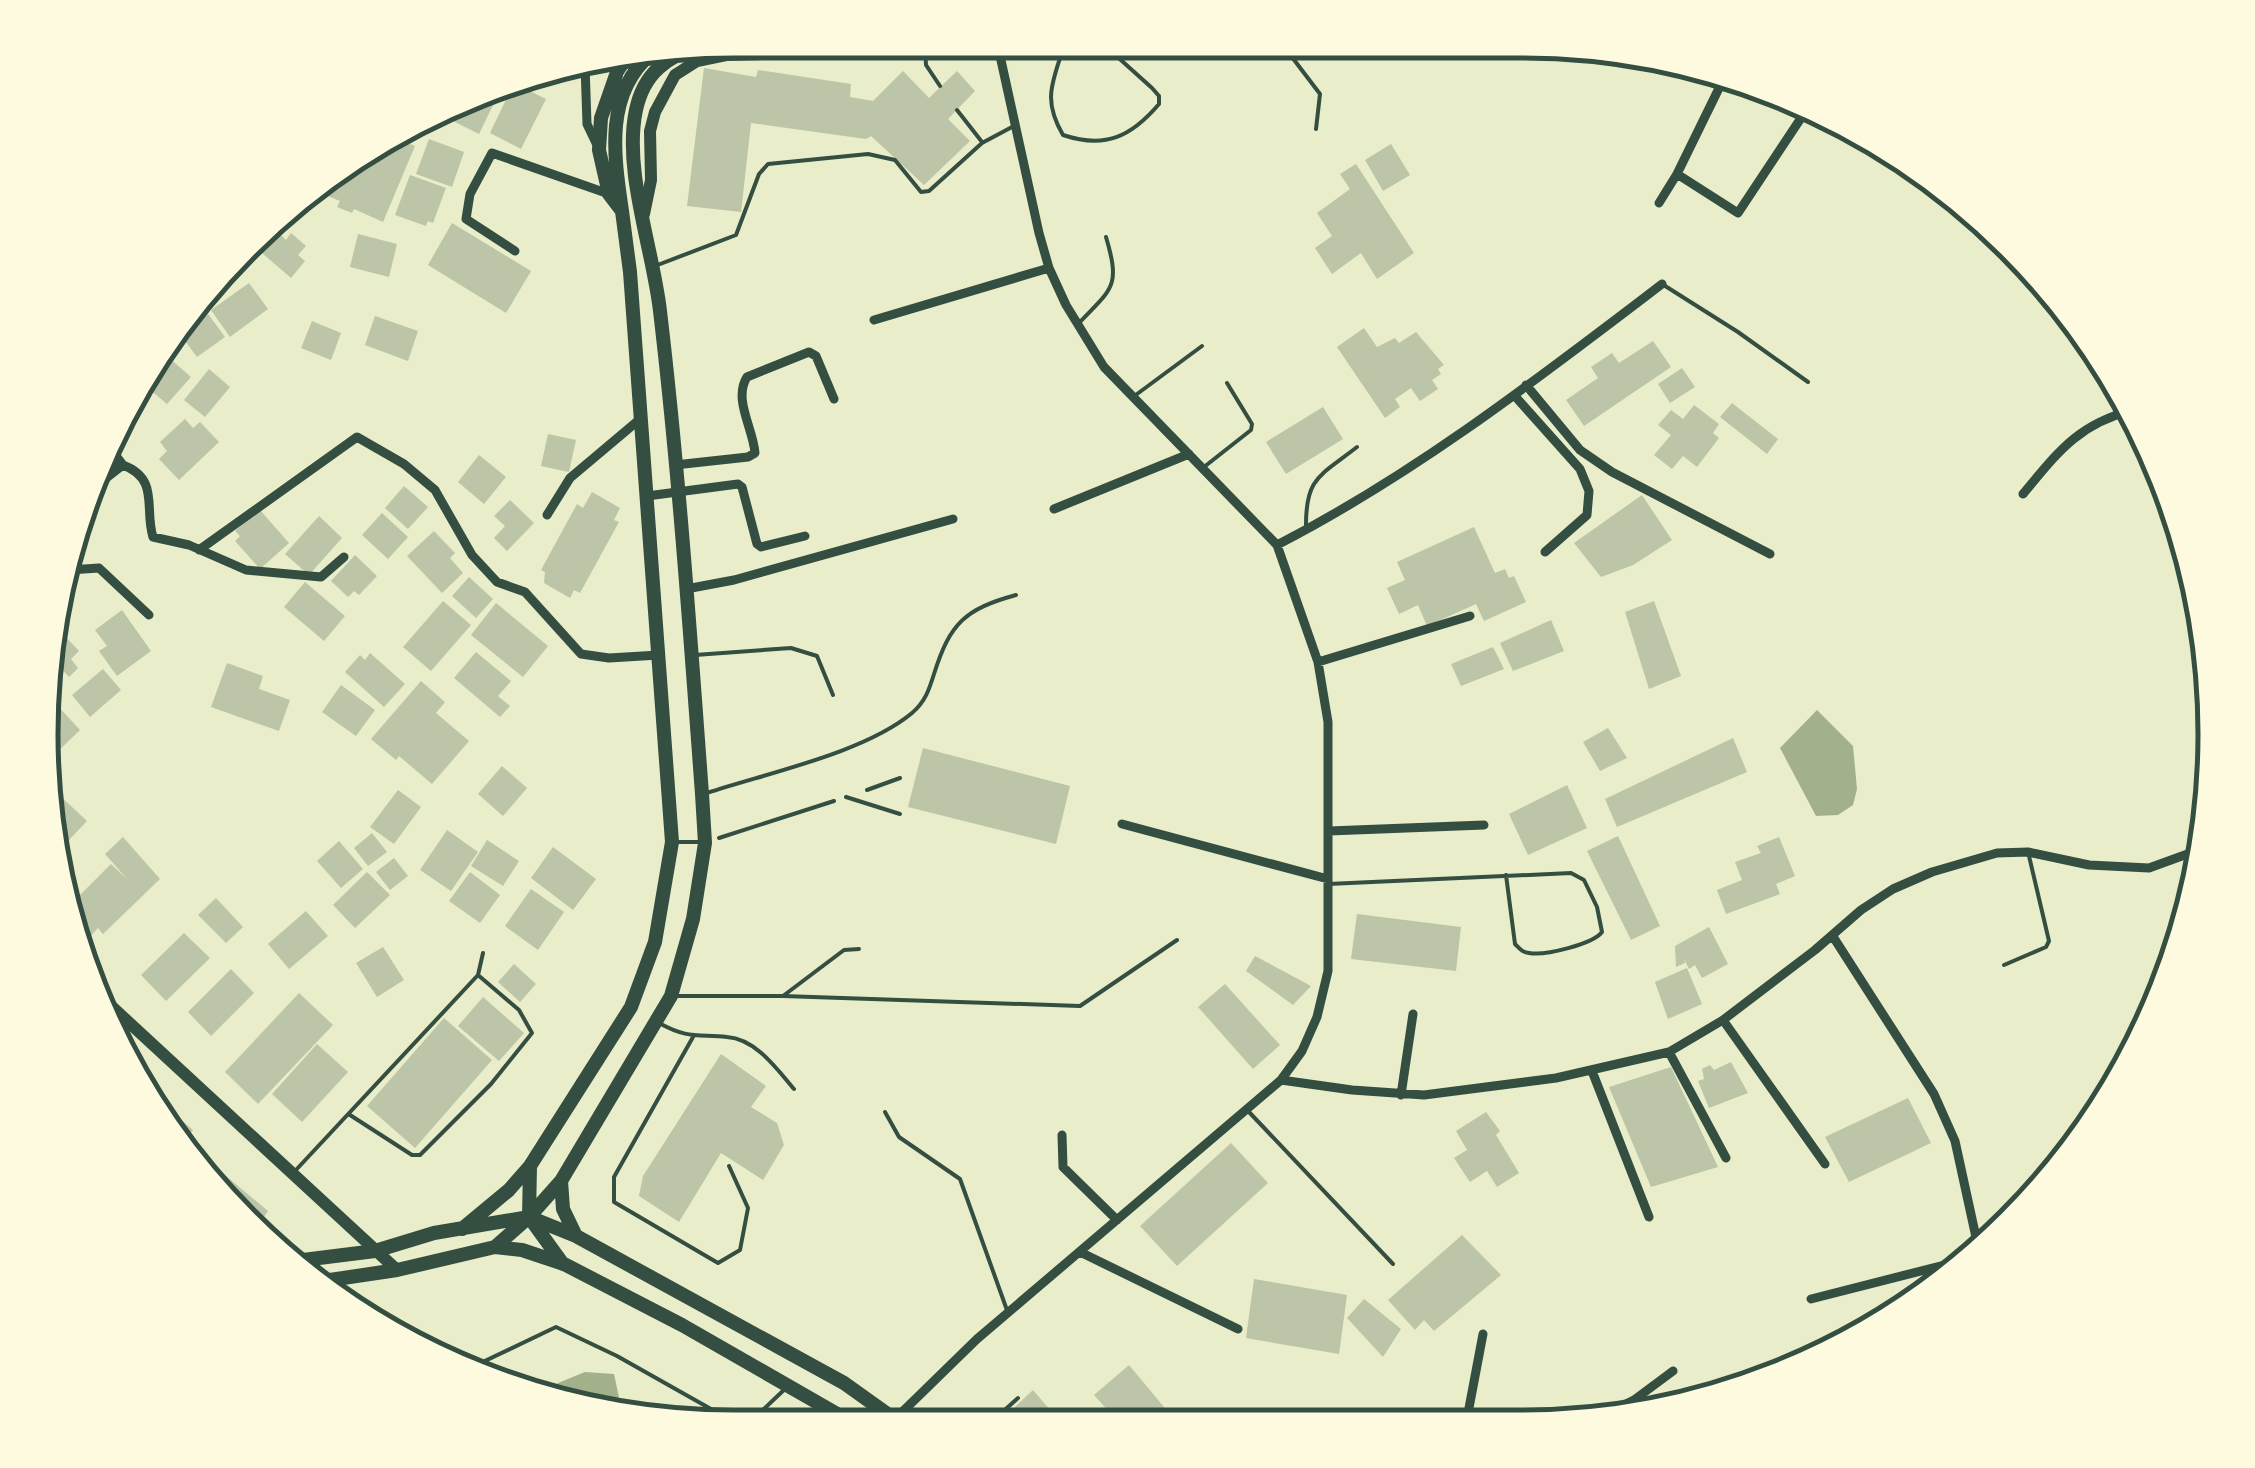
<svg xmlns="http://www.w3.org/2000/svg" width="2255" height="1468" viewBox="0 0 2255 1468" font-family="Mulish,sans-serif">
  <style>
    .water { fill: #a3b18a }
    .building { fill: #bcc5a7 }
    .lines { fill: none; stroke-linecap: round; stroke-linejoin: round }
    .path { stroke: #344e41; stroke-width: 4 }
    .service { stroke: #344e41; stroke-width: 4 }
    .minor { stroke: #344e41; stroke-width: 9 }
    .secondary { stroke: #344e41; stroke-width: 12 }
    .primary { stroke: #344e41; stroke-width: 14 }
    .rim { fill: none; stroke: #344e41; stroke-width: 5 }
  </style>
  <rect width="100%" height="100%" fill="#e9edc9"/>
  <path class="water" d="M1817,710L1853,746L1857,789L1853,805L1838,815L1816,816L1780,748Z
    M585,1372L614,1374L623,1416L549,1393L558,1383Z"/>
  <path class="building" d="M704,68L756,77L758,70L851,84L850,97L873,101L903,71L929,98L957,71L975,91L948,119L970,141L924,185L871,136L866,139L751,123L741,212L687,206Z
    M514,83L546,99L521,149L490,133Z
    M479,93L495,101L479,134L437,113Z
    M391,136L415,146L383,222L354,209L352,213L337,207L340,201L313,190L348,157Z
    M429,139L464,152L452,187L416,174Z
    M1391,144L1410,175L1383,191L1365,160Z
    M1356,164L1414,253L1377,279L1361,253L1332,274L1315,248L1332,236L1317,213L1350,189L1340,174Z
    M410,175L446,188L433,223L428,221L426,226L395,215Z
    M452,223L531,271L506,313L428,265Z
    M279,233L286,240L291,233L306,246L298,255L305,261L291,278L262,253Z
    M358,234L397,244L389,277L350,267Z
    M249,283L268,309L230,337L211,310Z
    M208,314L225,337L197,357L180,334Z
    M375,316L418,331L408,361L365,345Z
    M312,321L341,333L331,360L301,348Z
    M1364,328L1377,347L1395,338L1399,343L1416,332L1444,365L1438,369L1441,374L1432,380L1438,389L1420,401L1411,388L1395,399L1400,407L1385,418L1337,347Z
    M1653,341L1671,367L1584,426L1566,400L1598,378L1591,367L1612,353L1619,363Z
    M161,351L191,377L167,404L142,383Z
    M1682,368L1695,387L1670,403L1658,384Z
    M209,369L230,387L205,417L184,400Z
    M1732,403L1778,439L1767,454L1720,417Z
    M1694,405L1719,424L1713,433L1719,438L1697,467L1683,456L1672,469L1654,455L1671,435L1658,425L1671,410L1683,419Z
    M1323,407L1343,439L1286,474L1266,442Z
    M127,410L135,420L109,442V441Z
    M185,419L193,428L200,422L219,442L179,480L159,459L167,451L160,442Z
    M548,434L576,440L569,472L541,466Z
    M479,455L506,477L484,504L458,482Z
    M404,486L428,507L408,529L385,508Z
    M592,492L620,508L614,520L619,522L580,593L574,590L570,598L544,583L545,572L541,570L577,504L583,508Z
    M1642,495L1672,540L1633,565L1601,577L1574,543Z
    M510,500L534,523L507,551L494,538L505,526L494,516Z
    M259,509L289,543L260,569L235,541L240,536L235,531Z
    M382,513L408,537L388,559L362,535Z
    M319,516L342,538L309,575L285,554Z
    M1474,527L1495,573L1505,569L1509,578L1514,576L1526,602L1484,621L1476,604L1427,626L1418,605L1399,614L1387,588L1405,580L1397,562Z
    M434,531L455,553L450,558L463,573L442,593L407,556Z
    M355,555L377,576L359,595L354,591L348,597L331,581Z
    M469,577L493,599L476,618L452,596Z
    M305,582L345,616L324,641L284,607Z
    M443,601L471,625L431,671L403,647Z
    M1654,601L1681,676L1649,689L1625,612Z
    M496,603L548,646L523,677L471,635Z
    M122,610L151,651L117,676L99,651L107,646L95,630Z
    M1551,620L1564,651L1513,671L1500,643Z
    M62,633L79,651L71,659L78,668L69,677L49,656L52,643Z
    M1493,647L1504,669L1461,686L1451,664Z
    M476,652L511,681L498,696L510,706L500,717L454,678Z
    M370,653L405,684L384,707L345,672L360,655L365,660Z
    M48,662L63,678L47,694L42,688Z
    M227,663L263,676L259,689L290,700L279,731L211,707Z
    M103,669L121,690L90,717L72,695Z
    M421,681L445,702L436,713L469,741L432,784L399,756L396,760L371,739Z
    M341,685L375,710L356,736L322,712Z
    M56,704L80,730L49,760L44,715Z
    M1608,728L1627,758L1600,771L1583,742Z
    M1733,738L1747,772L1617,827L1605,799Z
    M923,748L1070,786L1056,844L908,807Z
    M502,766L527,788L503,816L478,794Z
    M1567,785L1587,828L1528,855L1509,814Z
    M398,790L421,807L394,844L370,827Z
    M56,792L87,821L68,841L55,829L52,795Z
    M447,830L478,852L451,891L420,870Z
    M372,833L387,852L368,866L354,848Z
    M1618,836L1660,926L1631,940L1587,851Z
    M123,837L160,879L103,934L98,928L87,940L68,920L76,913L69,906L111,864L127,879L105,854Z
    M1779,837L1795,876L1776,884L1780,894L1726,914L1717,890L1742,880L1735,862L1761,853L1757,846Z
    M487,840L519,861L503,886L471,866Z
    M339,841L363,869L341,888L317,861Z
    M553,847L596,879L573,910L531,878Z
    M394,858L408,876L390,890L376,872Z
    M59,864L77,881L62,898V895Z
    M367,872L390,895L355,928L333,905Z
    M470,872L500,895L480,923L449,901Z
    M531,889L564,912L538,950L505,926Z
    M216,898L243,927L226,943L198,915Z
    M306,911L328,936L289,969L268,944Z
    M1357,914L1461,927L1456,971L1351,959Z
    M1709,927L1728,964L1702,978L1695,965L1689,969L1684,959L1685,963L1676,967L1675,946Z
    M184,933L210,958L166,1001L141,975Z
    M383,947L404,980L377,997L356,963Z
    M1255,956L1311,986L1293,1005L1246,971Z
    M514,964L536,984L520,1002L498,982Z
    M1687,968L1702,1004L1668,1019L1655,982Z
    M231,969L254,993L211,1036L188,1012Z
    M1225,984L1280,1045L1253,1069L1198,1007Z
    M299,993L333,1025L258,1104L225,1072Z
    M483,997L524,1033L499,1061L458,1026Z
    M444,1018L492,1060L415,1148L367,1106Z
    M317,1044L348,1072L302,1122L272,1094Z
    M721,1054L766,1086L751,1107L777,1123L784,1145L763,1180L721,1153L679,1222L639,1196L643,1176Z
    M1731,1062L1748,1093L1709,1108L1698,1081L1704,1079L1702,1069L1710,1065L1714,1070Z
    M1671,1067L1718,1167L1651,1187L1609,1087Z
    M134,1080L193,1130L184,1143L133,1081Z
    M1908,1098L1931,1143L1849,1182L1825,1137Z
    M1486,1112L1500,1131L1496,1135L1519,1173L1497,1187L1487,1171L1470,1182L1454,1158L1467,1150L1456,1131Z
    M1231,1143L1268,1183L1177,1266L1140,1226Z
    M226,1176L268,1211L255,1230L218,1185Z
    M1462,1235L1501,1275L1434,1331L1424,1320L1415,1330L1388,1300Z
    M1254,1279L1347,1295L1339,1354L1246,1338Z
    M1364,1299L1401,1329L1383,1357L1347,1318Z
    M1129,1365L1179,1425L1120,1424L1094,1395Z
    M1033,1390L1062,1424H997Z"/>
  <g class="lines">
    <path class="path" d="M867,790L900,778
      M719,838L834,801
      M468,1369L556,1327L617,1356L734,1422"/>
    <path class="service" d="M1065,42C1054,81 1041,97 1063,135C1105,149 1131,137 1159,104V96L1152,88L1102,43
      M1282,44L1320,94L1316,129
      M925,46L926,65L940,86
      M957,110L982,142
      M655,266L736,235L759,174L768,164L868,154L895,160L921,192L929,191L982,143L1012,127
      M1662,284L1738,332L1808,382
      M1078,324C1112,288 1121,288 1106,237
      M1133,397L1202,346
      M1204,467L1251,430L1252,424L1227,383
      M1306,529C1305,477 1320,476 1357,447
      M695,655L791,648L817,656L833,695
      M707,793C767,773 864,753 912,713C925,702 929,690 934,674C950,623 965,609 1016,595
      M846,797L900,814
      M675,842H701
      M1328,884L1571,873L1584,880L1597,907L1602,932C1593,944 1545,956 1529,953C1522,952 1520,949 1515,944L1506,875
      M2004,965L2046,947L2049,941L2029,856
      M675,996H783L1080,1006L1177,940
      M783,996L844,950L859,949
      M659,1023C688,1039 697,1034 727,1037C756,1039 777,1069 794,1089
      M693,1037L614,1177V1202L718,1263L740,1250L748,1208L729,1166
      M885,1112L899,1137L960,1179L1008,1313
      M1249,1112L1393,1264
      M350,1115L412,1155H420L491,1084L532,1033L519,1010L478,975
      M295,1171L478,975L483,953
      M749,1423L786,1388
      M989,1424L1018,1398"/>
    <path class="minor" d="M585,65L587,124L597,145
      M1677,174L1738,213L1809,106
      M1659,203L1677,174L1723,80
      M515,251L466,219L470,194L492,153L609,194
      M874,320L1049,268
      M1526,385L1580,450L1612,472L1770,554
      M1514,395L1580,469L1589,491L1587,515L1545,552
      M123,465C160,479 144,509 153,537L189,545L246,570L321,577L344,557
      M675,465L748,457L755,453C753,428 733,399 747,377L809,352L816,356L834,399
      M87,493L123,465L107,444
      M2023,494C2058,452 2077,425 2132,410
      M647,496L738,484L742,487L757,544L761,547L805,536
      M1054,509L1189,454
      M547,515L570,478L640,419
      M1277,545C1415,474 1540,377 1662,284
      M199,550L357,437L404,464L435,490L472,555L497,582L525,592L581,654L609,658L659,655
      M69,570L99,568L149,615
      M686,589L734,580L953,519
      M1318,662L1470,616
      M1122,824L1328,879
      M1329,831L1484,825
      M1832,935L1934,1094L1955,1141L1979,1251
      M1723,1020L1825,1164
      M1669,1052L1726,1158
      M1592,1071L1649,1217
      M1281,1080L1352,1090L1424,1095L1556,1078L1669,1052L1723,1020L1815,950L1861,910L1893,889L1932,872L1997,853L2028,852L2089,865L2149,868L2204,848
      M1401,1095L1413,1014
      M1062,1135L1063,1167L1117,1220
      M1080,1252L1238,1329
      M1811,1299L1972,1258
      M886,1423L895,1419L977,1339L1281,1080L1302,1051L1317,1017L1328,971V722L1318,662L1277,545L1104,367L1066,305L1049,268L1039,233L997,42
      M1588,1423L1634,1400L1673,1371
      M1472,1426L1469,1408L1483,1334"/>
    <path class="secondary" d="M616,75L627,58
      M644,214L651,180L650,131L655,112L675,75L697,61L726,55L874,51L922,41
      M97,993L397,1270"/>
    <path class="primary" d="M705,45L758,40
      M622,211C614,156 604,94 651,54
      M530,1166L529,1217L563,1264
      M561,1181L563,1209L576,1236
      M462,1229L509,1190L530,1166L631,1007L655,942L672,842L630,272L622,211L609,194L599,150L601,118L616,75
      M495,1247L529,1217L561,1181L671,996L693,919L705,843L702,794C690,633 679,472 660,311C653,249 623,170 636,110C644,72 667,57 702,45
      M287,1262L375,1251L434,1233L529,1217L576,1236L844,1383L900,1423
      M316,1282L397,1270L495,1247L522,1250L564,1264L682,1325L853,1423"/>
  </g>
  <path d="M0 0H2255V1468H0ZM734 58H1522A676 676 0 0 1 2198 734V734A676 676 0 0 1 1522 1410H734A676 676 0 0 1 58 734V734A676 676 0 0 1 734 58Z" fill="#fefae0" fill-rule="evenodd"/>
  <path class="rim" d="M734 58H1522A676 676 0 0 1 2198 734V734A676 676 0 0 1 1522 1410H734A676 676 0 0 1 58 734V734A676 676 0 0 1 734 58Z"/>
</svg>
